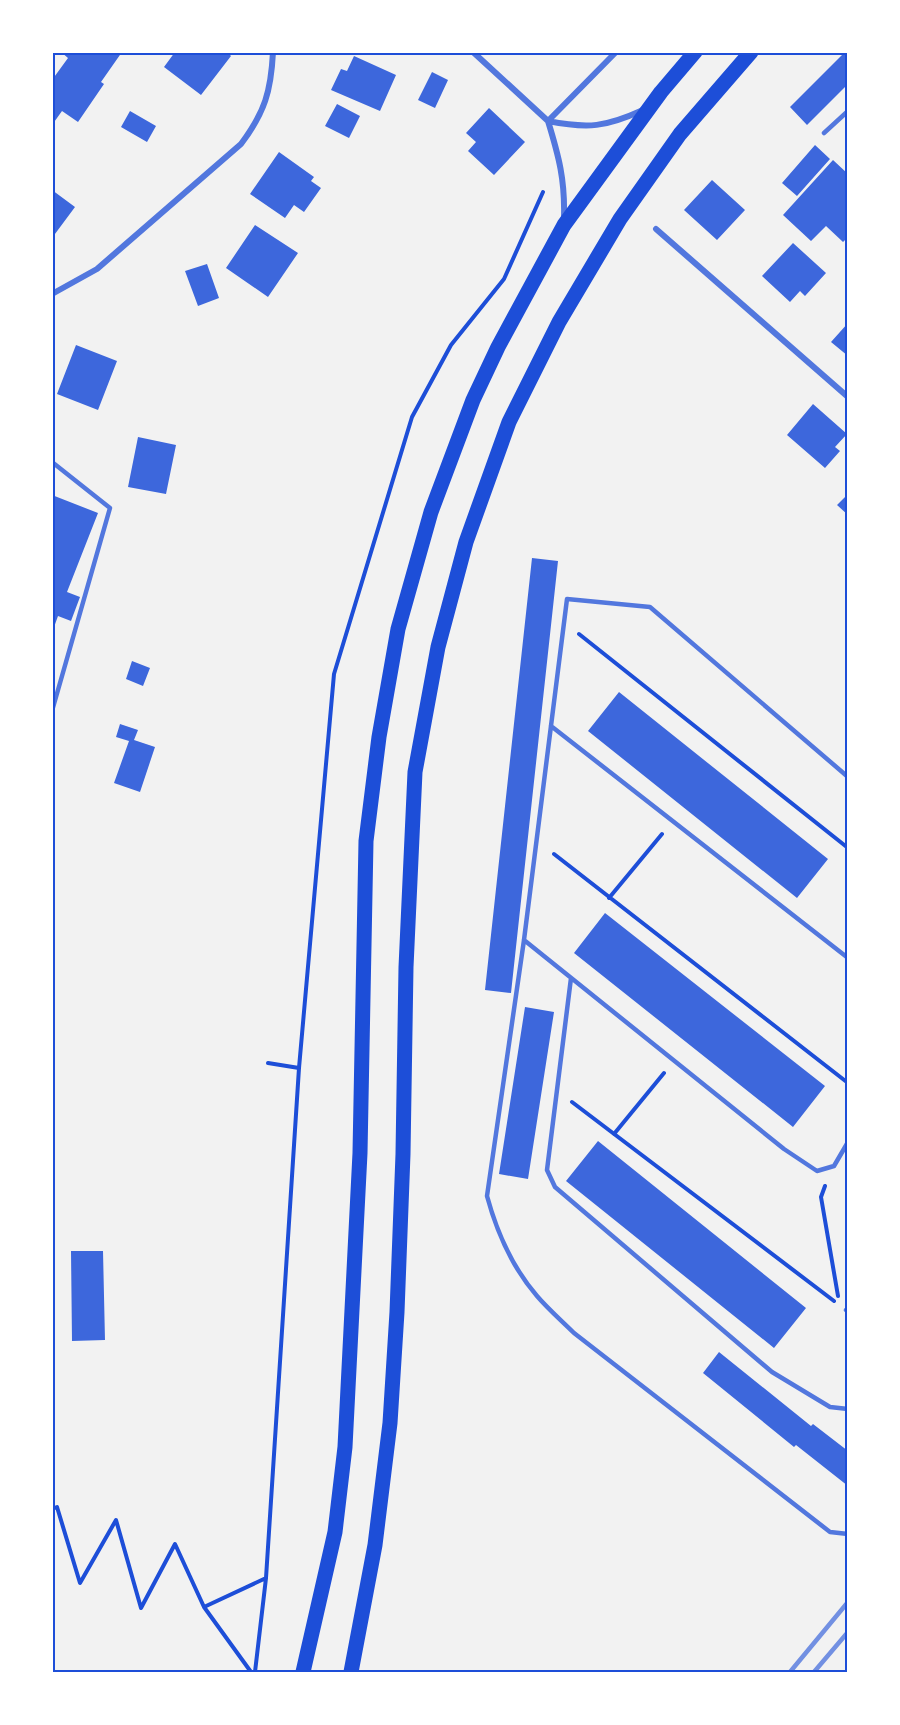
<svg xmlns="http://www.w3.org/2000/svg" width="900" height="1725" viewBox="0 0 900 1725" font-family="Rubik,sans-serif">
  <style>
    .building { fill: #3d67dc }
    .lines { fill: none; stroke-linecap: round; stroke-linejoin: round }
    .path { stroke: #1d4ed8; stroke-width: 4 }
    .service { stroke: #5277de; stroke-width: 4.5 }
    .minor { stroke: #5277de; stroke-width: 6 }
    .primary { stroke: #1d4ed8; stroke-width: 15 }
    .rail { stroke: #7290e2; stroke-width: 4.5 }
    .neatline { fill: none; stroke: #1d4ed8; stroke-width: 2 }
  </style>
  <rect width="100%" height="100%" fill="#f2f2f2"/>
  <path class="building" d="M61,52H122L101,82L104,84L78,122L62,111L52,125V80L68,58Z
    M175,52H227L231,56L201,95L164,67Z
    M845,52H848V84L807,125L790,107Z
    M354,56L396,75L380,111L331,90L341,69L347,71Z
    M432,72L448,80L435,108L418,100Z
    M337,104L360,116L349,138L325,126Z
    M489,108L525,142L494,175L468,151L476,142L466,133Z
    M130,111L156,126L147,142L121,127Z
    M815,145L830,159L797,196L782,183Z
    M279,152L314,177L311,181L321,188L304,212L294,205L285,218L250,194Z
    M833,160L848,174V237L843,242L826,226L811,241L783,215Z
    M712,180L745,210L717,240L684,210Z
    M52,190L75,207L52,238Z
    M255,225L298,253L268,297L226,268Z
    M793,243L826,273L805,296L800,291L790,302L762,276Z
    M207,264L219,298L198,306L185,271Z
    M848,323V356L831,342Z
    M76,345L117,361L98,410L57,394Z
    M813,404L847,434L835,447L840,451L825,468L787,435Z
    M138,437L176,445L166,494L128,487Z
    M848,494V515L837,505Z
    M52,495L98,513L67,592L80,597L71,621L58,616L53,630Z
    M532,558L558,561L511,993L485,990Z
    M132,661L150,668L143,686L126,679Z
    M619,692L828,859L797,898L588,731Z
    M120,724L138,730L134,740L155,747L140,792L114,783L129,741L116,737Z
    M605,913L825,1086L793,1127L574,953Z
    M525,1007L554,1012L528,1179L499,1174Z
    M598,1141L806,1308L774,1348L566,1181Z
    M71,1251H103L105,1340L72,1341Z
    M719,1352L811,1426L813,1424L848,1451V1486L796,1445L794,1447L703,1373Z"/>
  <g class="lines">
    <path class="path" d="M579,634L848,848
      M554,854L848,1083
      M609,898L662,834
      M268,1063L299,1068
      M572,1102L834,1301
      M614,1134L664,1073
      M825,1186L821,1197L838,1296
      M52,1509L57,1507L80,1583L116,1520L141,1608L175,1544L204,1607L251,1672
      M204,1607L266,1578
      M255,1672L266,1578L299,1068L334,674L412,417L451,345L504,279L543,192"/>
    <path class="service" d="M824,133L848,111
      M52,462L110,508L52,711
      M551,726L848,958
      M848,777L650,607L567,599L524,940L487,1196C497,1233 512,1267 537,1296C548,1309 562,1321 574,1333L830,1532L848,1534
      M524,940L784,1149L817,1171L834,1166L848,1142
      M571,978L547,1170L555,1187L772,1372L830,1407L848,1409
      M846,1310L848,1311"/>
    <path class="minor" d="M473,52L548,121
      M548,121C588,129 606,127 643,110
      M548,121C559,157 565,180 564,217
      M548,121L616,52
      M656,229L848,397
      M52,294L97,269L241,144C265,112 271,91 273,52"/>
    <path class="primary" d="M303,1672L335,1532L345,1447L360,1153L366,841L379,737L398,629L431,512L473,400L498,347L564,225L661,92L695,52
      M351,1672L375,1545L390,1423L397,1312L403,1154L406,967L415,772L438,647L466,542L509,422L559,322L620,219L680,134L751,52"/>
    <path class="rail" d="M790,1672L848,1602
      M814,1672L848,1632"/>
  </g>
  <rect width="900" height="1725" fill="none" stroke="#ffffff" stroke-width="108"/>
  <rect x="54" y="54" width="792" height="1617" class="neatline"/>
</svg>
